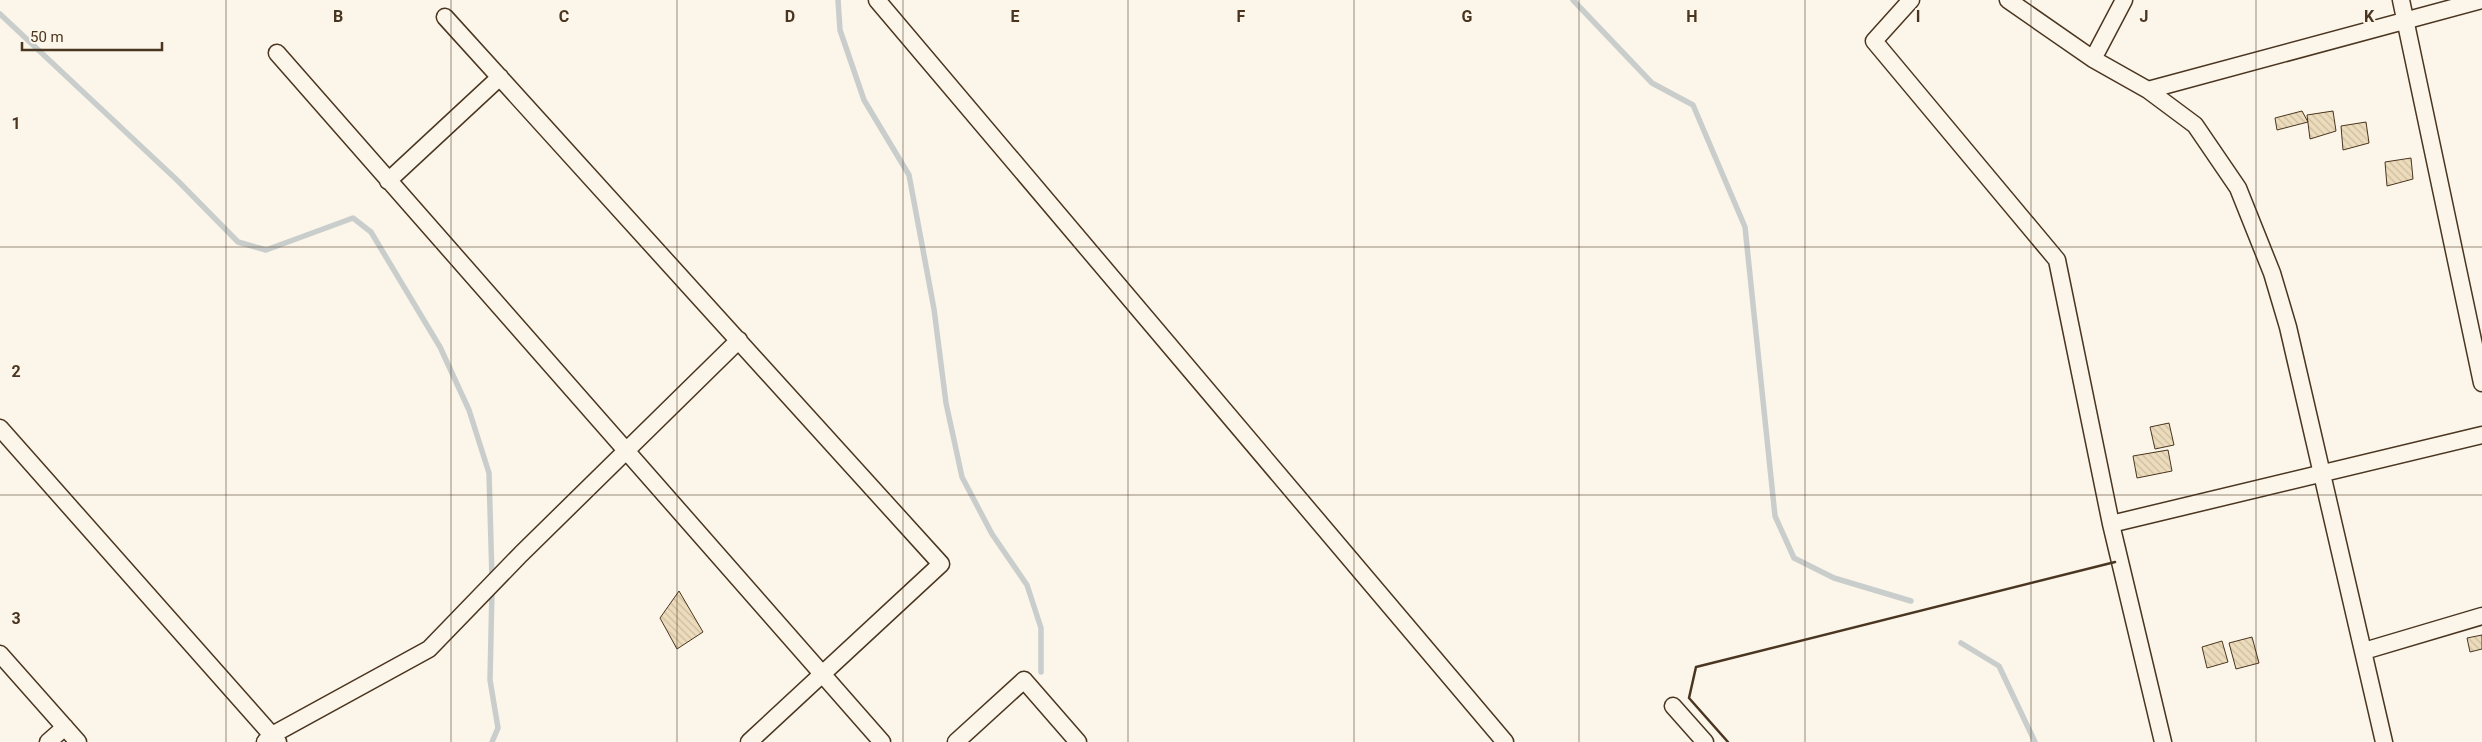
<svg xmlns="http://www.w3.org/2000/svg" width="2482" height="742" viewBox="0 0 2482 742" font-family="Roboto,sans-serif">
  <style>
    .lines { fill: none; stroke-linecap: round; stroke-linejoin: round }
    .stream { stroke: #c9cecd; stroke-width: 5.5 }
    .building { fill: url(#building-back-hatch); stroke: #4a3520 }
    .minor-casing { stroke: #4a3520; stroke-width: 19 }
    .minor { stroke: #fbf6e9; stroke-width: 16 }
    .wall { stroke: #4a3520; stroke-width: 2.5 }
    .grid { fill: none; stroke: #4a3520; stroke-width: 1; stroke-opacity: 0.55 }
    .grid-label { font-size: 16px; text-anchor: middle; font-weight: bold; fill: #4a3520; stroke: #fbf6e9; stroke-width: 4; stroke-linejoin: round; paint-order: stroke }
  </style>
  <defs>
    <pattern id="building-back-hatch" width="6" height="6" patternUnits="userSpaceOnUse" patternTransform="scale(1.25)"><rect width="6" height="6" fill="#ecdcbc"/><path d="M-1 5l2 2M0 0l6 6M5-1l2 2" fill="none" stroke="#ccbda1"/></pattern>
  </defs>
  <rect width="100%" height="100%" fill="#fbf6e9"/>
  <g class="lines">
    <path class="stream" d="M838,0L840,30L864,100L909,175L934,309L946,403L962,477L992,534L1027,585L1041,628V672
      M1573,0L1652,83L1693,105L1745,227L1775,516L1794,558L1834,578L1911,601
      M0,14L178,181L238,242L266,250L353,218L371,232L440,347L469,410L489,473L492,579
      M1961,643L1999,666L2035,742
      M492,742L498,728L490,680L492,589"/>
  </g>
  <path class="building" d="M2302,111L2308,122L2277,130L2275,118Z
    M2333,111L2336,131L2310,139L2307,115Z
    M2366,122L2369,143L2343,150L2341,126Z
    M2411,158L2413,179L2387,186L2385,162Z
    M2169,423L2174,445L2155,449L2150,427Z
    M2168,450L2172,471L2137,478L2133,456Z
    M679,591L703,632L677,649L660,618Z
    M2482,635V649L2470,652L2467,638Z
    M2252,637L2259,663L2236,669L2229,643Z
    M2222,641L2228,662L2207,668L2202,647Z"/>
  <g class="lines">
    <g class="minor-casing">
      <path id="minor" d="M877,0L1505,742
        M1911,0L1874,41L2057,260L2111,524L2163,742
        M2008,0L2093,59L2148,90L2195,125L2238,188L2272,273L2288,327L2384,742
        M2401,0L2482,383
        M445,17L941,564L749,742
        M277,53L882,742
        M2093,59L2124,0
        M2148,90L2482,0
        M388,181L500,77
        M0,428L278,742
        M2111,524L2482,435
        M2364,651L2482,616
        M0,654L78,742
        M1673,706L1705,742
        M48,742L65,727
        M265,742L272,735L429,649L521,554L739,340
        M956,742L1024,680L1078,742"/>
    </g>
    <use href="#minor" class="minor"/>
    <path class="wall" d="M1728,742L1689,698L1696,667L2115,562"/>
  </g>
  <path class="grid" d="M226,0V742M451,0V742M677,0V742M903,0V742M1128,0V742M1354,0V742M1579,0V742M1805,0V742M2031,0V742M2256,0V742M0,247H2482M0,495H2482"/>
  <g class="grid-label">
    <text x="338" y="22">B</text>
    <text x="564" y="22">C</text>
    <text x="790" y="22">D</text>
    <text x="1015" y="22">E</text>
    <text x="1241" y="22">F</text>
    <text x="1467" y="22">G</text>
    <text x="1692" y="22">H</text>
    <text x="1918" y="22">I</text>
    <text x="2144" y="22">J</text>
    <text x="2369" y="22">K</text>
    <text x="16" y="129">1</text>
    <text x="16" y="377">2</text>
    <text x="16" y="624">3</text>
  </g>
  <path d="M22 42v8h140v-8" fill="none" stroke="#4a3520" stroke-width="2.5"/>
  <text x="30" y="42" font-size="15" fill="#4a3520" stroke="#fbf6e9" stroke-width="4" paint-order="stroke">50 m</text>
</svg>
